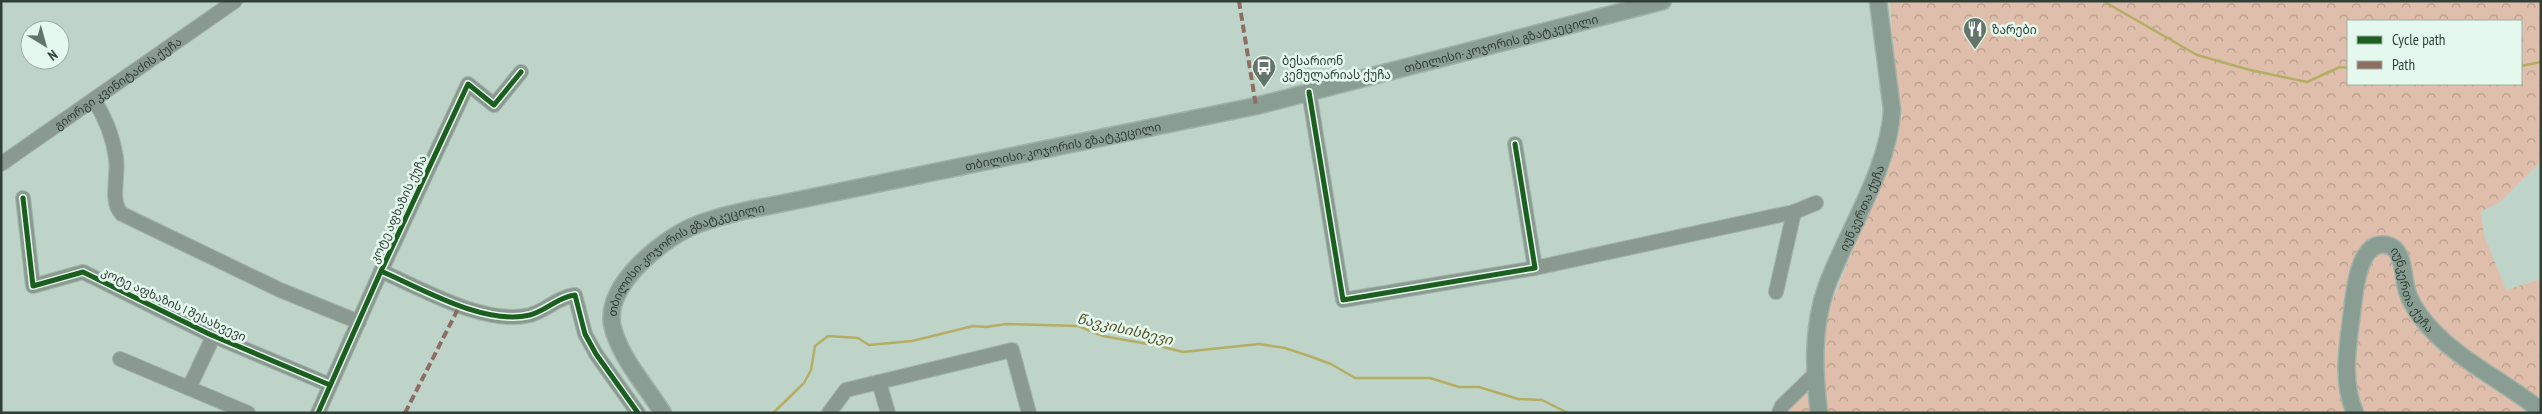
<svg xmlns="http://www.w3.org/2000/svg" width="2542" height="414" viewBox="0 0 2542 414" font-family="'PT Sans Narrow','Noto Sans Georgian',sans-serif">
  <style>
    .forest { fill: url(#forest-crowns); fill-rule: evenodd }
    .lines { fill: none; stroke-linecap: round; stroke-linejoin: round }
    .stream { stroke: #b4ae65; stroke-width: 2.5 }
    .minor-casing { stroke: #a1b2a9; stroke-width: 16 }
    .major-casing { stroke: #a1b2a9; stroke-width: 19 }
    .minor { stroke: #8a9a91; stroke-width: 14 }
    .major { stroke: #899d92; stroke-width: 16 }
    .quiet { stroke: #8d6e63; stroke-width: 4; stroke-dasharray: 8 4; stroke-linecap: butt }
    .cycleway-casing { stroke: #e5f8ed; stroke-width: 8 }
    .cycleway { stroke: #1b5e20; stroke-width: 5 }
    .labels { text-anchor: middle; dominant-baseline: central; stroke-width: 5; stroke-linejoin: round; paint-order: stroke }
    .poi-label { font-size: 12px; fill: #314037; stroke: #e5f8ed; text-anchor: start }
    .street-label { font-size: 12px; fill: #314037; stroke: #e5f8ed }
    .water-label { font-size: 14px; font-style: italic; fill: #544d24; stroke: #e5f8ed }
  </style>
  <defs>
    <pattern id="forest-crowns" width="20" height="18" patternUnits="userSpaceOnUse" patternTransform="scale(1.25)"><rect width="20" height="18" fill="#dfbfab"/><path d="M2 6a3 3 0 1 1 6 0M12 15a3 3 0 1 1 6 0" fill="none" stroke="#b59d8c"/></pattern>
  </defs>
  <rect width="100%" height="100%" fill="#bfd4c8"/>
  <path class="forest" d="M1890,1H2541V161L2499,203L2481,211L2484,235L2506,290L2541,279V413H1784L1795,395L1899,133ZM2348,21H2521V84H2348Z"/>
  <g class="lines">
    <path class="stream" d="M2103,1L2197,55L2250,70L2307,82L2340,67L2348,68
      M2521,66L2541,62
      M773,413L804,383L811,370L815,346L828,336L858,338L869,345L912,341L973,326L986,327L1006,324L1078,326L1103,336L1159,346L1183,352L1259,344L1285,348L1309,356L1331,364L1355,378H1430L1459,387H1479L1518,399L1542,400L1568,413"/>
    <g class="minor-casing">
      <g id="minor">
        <path d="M1309,92L1343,300L1535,268L1515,144"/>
        <path d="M94,100C105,117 113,137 116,158C119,175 109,202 122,214L280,290L359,322"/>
        <path id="s1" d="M1,164L235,1"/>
        <path d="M23,198L33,286L83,272L209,334L330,385"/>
        <path d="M1535,268L1794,212L1816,203"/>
        <path d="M381,271C422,289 485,326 530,315C547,310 558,297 575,295L585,334L596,354L638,413"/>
        <path d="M1776,292L1794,212"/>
        <path d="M120,359L248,413"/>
        <path d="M879,382L888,413"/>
        <path d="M189,388L214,335"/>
        <path d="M318,413L381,271L468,84L494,105L521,72"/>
        <path d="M829,413L846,390L1012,350L1029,413"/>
        <path d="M1779,413L1782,406L1814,375"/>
      </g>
    </g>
    <g class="major-casing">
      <g id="major">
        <path id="s2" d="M663,413C646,386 618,355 612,324C606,284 663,238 696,225C721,215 748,210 774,205L1256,106L1663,1"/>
        <path id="s3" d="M1819,413C1814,371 1812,329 1826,288C1846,233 1889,169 1892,110L1878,1"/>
        <path id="s4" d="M2355,413C2340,379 2349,340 2353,304C2355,287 2360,239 2387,245C2406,249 2402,280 2408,294C2411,303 2416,310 2421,317C2452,358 2502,379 2541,411"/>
      </g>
    </g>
    <use href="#minor" class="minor"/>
    <use href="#major" class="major"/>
    <path class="quiet" d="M1239,1L1256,106
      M405,413L460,305"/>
    <g class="cycleway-casing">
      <path id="cycleway" d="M1309,92L1343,300L1535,268L1515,144
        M23,198L33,286L83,272L209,334L330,385
        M381,271C422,289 485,326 530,315C547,310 558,297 575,295L585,334L596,354L638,413
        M318,413L381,271L468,84L494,105L521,72"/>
    </g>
    <use href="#cycleway" class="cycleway"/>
  </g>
  <defs>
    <g id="restaurant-pin" transform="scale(1.25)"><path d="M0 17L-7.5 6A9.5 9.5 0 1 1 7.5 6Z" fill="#63746a" stroke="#e5f8ed"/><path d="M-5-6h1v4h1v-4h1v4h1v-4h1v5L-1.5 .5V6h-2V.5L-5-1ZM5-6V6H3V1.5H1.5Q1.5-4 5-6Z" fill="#fff"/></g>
    <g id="bus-pin" transform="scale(1.25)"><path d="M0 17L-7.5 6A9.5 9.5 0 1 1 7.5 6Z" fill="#63746a" stroke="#e5f8ed"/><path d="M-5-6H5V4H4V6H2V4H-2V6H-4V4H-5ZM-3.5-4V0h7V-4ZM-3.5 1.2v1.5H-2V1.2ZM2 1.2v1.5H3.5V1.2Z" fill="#fff"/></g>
  </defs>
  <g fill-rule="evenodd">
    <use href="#restaurant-pin" x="1975" y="29"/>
    <use href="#bus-pin" x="1264" y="67"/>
  </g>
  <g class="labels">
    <g class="poi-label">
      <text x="1992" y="29">ზარები</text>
      <text x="1282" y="60">ბესარიონ<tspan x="1282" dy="14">კემულარიას ქუჩა</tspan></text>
    </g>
    <g class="street-label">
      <text stroke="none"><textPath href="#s2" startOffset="1066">თბილისი-კოჯორის გზატკეცილი</textPath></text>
      <text stroke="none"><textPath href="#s1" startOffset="142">გიორგი კვინიტაძის ქუჩა</textPath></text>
      <text stroke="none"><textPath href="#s2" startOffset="616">თბილისი-კოჯორის გზატკეცილი</textPath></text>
      <text stroke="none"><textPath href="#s3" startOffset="214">იუნკერთა ქუჩა</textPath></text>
      <text transform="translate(398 209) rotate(-65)">კოტე აფხაზის ქუჩა</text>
      <text stroke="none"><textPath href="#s2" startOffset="211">თბილისი-კოჯორის გზატკეცილი</textPath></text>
      <text stroke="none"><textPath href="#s4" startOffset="240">იუნკერთა ქუჩა</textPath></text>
      <text transform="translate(174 304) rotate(25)">კოტე აფხაზის I შესახვევი</text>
    </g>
    <g class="water-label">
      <text transform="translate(1125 329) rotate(13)">წავკისისხევი</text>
    </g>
  </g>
  <rect width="2542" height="414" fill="none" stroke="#314037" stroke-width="5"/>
  <rect x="2347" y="20" width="175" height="65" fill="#e5f8ed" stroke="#9daea4"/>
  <rect x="2357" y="36" width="25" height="8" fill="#1b5e20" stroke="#9daea4"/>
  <text x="2392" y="45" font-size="15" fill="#314037">Cycle path</text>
  <rect x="2357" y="61" width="25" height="8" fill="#8d6e63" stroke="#9daea4"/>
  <text x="2392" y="70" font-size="15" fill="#314037">Path</text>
  <g transform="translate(45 45) rotate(143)"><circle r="24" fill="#e5f8ed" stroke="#9daea4"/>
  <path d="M0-4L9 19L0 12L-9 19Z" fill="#63746a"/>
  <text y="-8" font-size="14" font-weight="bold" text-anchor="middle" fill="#314037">N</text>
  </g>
</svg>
